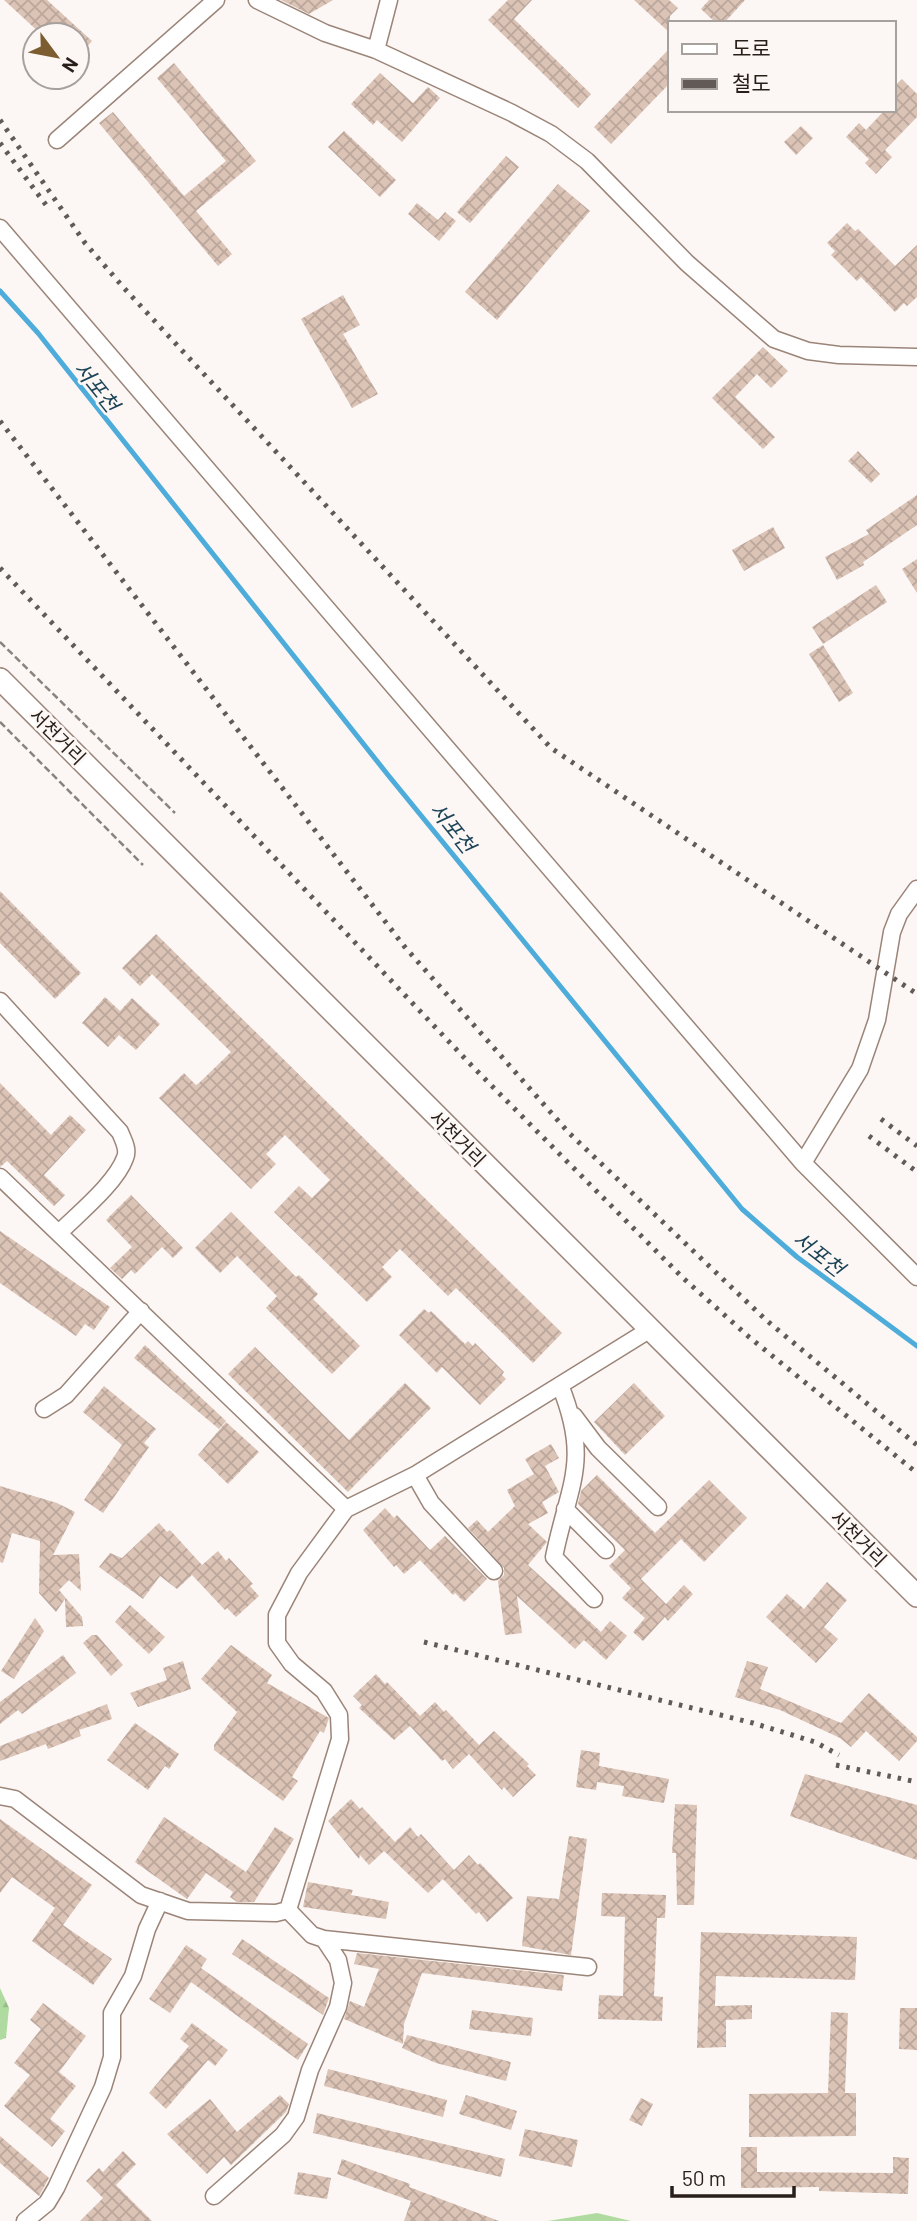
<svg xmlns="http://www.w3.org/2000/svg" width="917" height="2221" viewBox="0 0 917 2221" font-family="Barlow,'Noto Sans KR',sans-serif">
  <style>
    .grass { fill: #afdba0 }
    .forest { fill: url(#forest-firs) }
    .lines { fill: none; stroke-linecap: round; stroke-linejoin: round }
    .stream { stroke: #4eacda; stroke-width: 5 }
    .building { fill: url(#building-cross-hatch) }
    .minor-casing { stroke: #9b8478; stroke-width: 19 }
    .major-casing { stroke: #9b8478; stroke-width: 24 }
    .path { stroke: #8a837e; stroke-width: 2.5; stroke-dasharray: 7 3.5; stroke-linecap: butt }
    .minor { stroke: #fff; stroke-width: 16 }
    .major { stroke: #fff; stroke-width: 21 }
    .rail { stroke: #625a56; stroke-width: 5; stroke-dasharray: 3.5 7; stroke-linecap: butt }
    .labels { text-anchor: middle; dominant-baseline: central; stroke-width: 5; stroke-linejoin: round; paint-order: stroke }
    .street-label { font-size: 19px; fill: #281f1a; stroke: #fcf7f4 }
    .water-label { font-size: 21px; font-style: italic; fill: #1b4357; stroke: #fcf7f4 }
  </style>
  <defs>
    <pattern id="forest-firs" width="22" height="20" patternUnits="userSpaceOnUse" patternTransform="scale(1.75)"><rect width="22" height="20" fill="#afdba0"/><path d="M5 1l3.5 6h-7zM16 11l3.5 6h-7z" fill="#97bc89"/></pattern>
    <pattern id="building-cross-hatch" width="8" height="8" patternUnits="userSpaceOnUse" patternTransform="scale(1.75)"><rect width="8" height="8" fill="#dbc3b6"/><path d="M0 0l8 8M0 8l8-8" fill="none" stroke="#bca79c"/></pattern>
  </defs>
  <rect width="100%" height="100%" fill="#fcf7f4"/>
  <path class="grass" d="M597,2213L631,2221H548Z"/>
  <path class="forest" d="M0,1988L9,2008L6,2038L0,2040Z"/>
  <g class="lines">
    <path class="stream" d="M0,291L38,333L388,775L742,1209L797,1257L917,1346"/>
  </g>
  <path class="building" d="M4,0H47L92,41L77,58V35H42Z
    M281,0H333L309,14Z
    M508,0H532L514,19L591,94L578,108L488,20Z
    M634,0H669L678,8L670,16V33Z
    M709,0H745L724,23H716L701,9Z
    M670,48V83L611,144L594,127Z
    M174,63L256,161L196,211L232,254L218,266L99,123L113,112L184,196L226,161L157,78Z
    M380,73L413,103L428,87L440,98L402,142L377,120L373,125L351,104Z
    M902,79L917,94V117L885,150L892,157L876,174L865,163L869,159L846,137L859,123L866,130L885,110H894V87Z
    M801,126L813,138L796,155L784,142Z
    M344,131L396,180L380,197L328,147Z
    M506,156L519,167L470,223L457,212Z
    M558,184L590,211L497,320L465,292Z
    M417,203L438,220L445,212L456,221L439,241L408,214Z
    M847,223L855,231L858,229L895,266L917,245V297L907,306L904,303L895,312L861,277L857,281L831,255L835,251L827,243Z
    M343,295L360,325L343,334L378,394L352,408L301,319Z
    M763,347L788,371L771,388L757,374L735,397L775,437L763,449L712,398Z
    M858,451L880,474L871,483L848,461Z
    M917,495V525L863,562L864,565L837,580L825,557L869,534L866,530Z
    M773,527L785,548L744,571L732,550Z
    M917,559V593L902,569Z
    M876,585L887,602L823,644L812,627Z
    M823,645L853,693L839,702L809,654Z
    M0,891L81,973L55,999L0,943Z
    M156,934L562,1333L533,1363L456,1288L448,1296L400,1249L382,1267L392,1277L367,1302L274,1212L299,1186L312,1198L330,1180L285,1135L266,1154L276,1164L251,1189L159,1098L184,1073L196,1085L199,1083L231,1052L152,974L140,986L122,968Z
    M105,997L120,1011L132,998L160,1024L136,1050L119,1035L108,1047L82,1023Z
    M0,1083L51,1135L70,1115L86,1130L44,1175L65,1195L54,1206L7,1161L0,1167Z
    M131,1195L183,1248L173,1258L162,1247L135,1274L131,1270L122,1279L110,1268L132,1247L106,1220Z
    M231,1212L296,1277L299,1275L318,1294L313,1299L360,1346L332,1374L266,1308L277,1296L237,1256L220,1273L195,1248Z
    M0,1231L110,1307L94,1330L85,1324L76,1336L0,1283Z
    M424,1309L429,1313L431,1311L465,1344L468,1341L473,1346L475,1343L504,1372L502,1375L506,1379L480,1405L442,1367L437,1373L399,1335Z
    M145,1345L226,1421L219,1429L134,1358Z
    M255,1347L349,1440L405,1383L431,1408L348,1492L228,1374Z
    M634,1383L665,1416L625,1455L594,1422Z
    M104,1386L156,1429L144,1443L149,1447L103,1513L84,1500L122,1445L83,1412Z
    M226,1422L259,1452L228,1484L198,1455Z
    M551,1444L559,1458L545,1466L559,1492L542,1502L548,1513L528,1524L547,1542L528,1565L601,1632L610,1621L627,1636L606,1660L584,1640L575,1649L517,1596L522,1633L505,1635L498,1581L504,1575V1568L468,1528L477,1520L488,1532L515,1506L507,1490L534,1474L525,1459Z
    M597,1475L655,1533L709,1480L747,1518L704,1562L681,1539L641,1579L666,1604L684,1585L693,1594L668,1621L665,1617L643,1641L633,1632L645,1618L622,1598L631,1588L609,1566L625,1550L578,1504L581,1491Z
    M0,1486L57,1503L75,1512L53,1555L79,1554L81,1591L69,1580L59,1590L82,1617L83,1626L66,1627L65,1599L56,1612L39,1593L40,1541L12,1533L3,1563L0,1562Z
    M385,1508L394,1518L397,1515L430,1550L445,1536L487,1579L464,1602L455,1593L453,1595L420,1560L404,1574L396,1565L394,1567L363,1530Z
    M159,1523L167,1532L170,1530L202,1565L218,1551L226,1561L229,1558L253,1584L250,1586L259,1596L236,1617L227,1608L225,1610L192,1575L177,1589L160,1576L143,1599L99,1567L110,1553L122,1558Z
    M827,1582L847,1600L824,1627L838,1639L816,1663L766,1617L787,1594L804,1609Z
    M130,1605L165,1637L149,1654L115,1622Z
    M35,1618L44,1631L14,1679L1,1671Z
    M92,1635H97L123,1665L111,1676L83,1643Z
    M231,1645L272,1675L267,1683L329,1718L324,1733L320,1731L292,1777L298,1781L283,1801L214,1750V1745L237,1712L201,1679Z
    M63,1655L76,1673L22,1714L18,1710L0,1724V1702Z
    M183,1661L191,1689L138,1707L130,1693L167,1680L163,1668Z
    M747,1661L768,1667L760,1689L841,1723L869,1693L917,1737V1741L899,1761L866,1731L851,1747L840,1738L780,1710L735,1697Z
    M376,1674L385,1684L387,1682L420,1716L435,1702L444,1712L446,1710L479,1745L494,1731L529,1764L527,1766L536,1775L513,1797L504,1787L502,1790L469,1754L453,1769L445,1759L442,1761L410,1726L394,1740L359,1708L362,1705L353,1696Z
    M107,1704L112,1719L79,1730L81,1736L48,1749L46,1744L0,1761V1746Z
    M135,1723L179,1754L169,1769L165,1766L148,1790L107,1760Z
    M581,1750L600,1753L599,1766L669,1779L664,1803L622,1796L624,1786L597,1782L596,1790L576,1787Z
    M805,1774L917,1805V1860L790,1816Z
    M351,1799L360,1809L362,1807L395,1842L410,1827L418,1837L421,1834L454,1870L469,1855L478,1865L480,1863L513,1898L487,1922L479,1912L476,1914L443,1879L428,1893L384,1851L369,1865L360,1855L359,1859L328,1821Z
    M675,1804L697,1805L694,1905H677L676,1853H672Z
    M164,1817L246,1872L275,1827L294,1839L254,1902H237L230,1897L233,1892L206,1873L187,1899L135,1862Z
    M0,1819L92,1885L63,1925L112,1959L93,1985L32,1941L55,1908L12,1877L0,1893Z
    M569,1836L587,1839L571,1955L522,1946L527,1896L559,1899Z
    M308,1882L353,1890L351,1895L389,1902L386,1919L303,1907Z
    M602,1893L666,1895L665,1918H657L654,1996L663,1997L662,2021L598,2019L599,1995L623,1996L625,1917L601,1916Z
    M701,1932L857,1937L855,1980L716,1976L715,2006L752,2005V2019L726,2020V2047L697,2048Z
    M242,1939L329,1998L323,2015L232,1954Z
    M186,1945L207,1959L201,1968L308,2044L298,2060L191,1982L170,2013L149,1999Z
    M357,1953L564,1975L562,1991L422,1973L404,2024L403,2044L344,2019L350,2001L364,2007L379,1969L354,1964Z
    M43,2003L86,2036L59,2072L76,2086L50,2119L65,2131L52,2147L4,2106L30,2075L14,2063L41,2029L30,2020Z
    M900,2008H917V2050L899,2049Z
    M472,2010L533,2018L531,2036L469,2029Z
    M831,2012L848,2013L845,2093H856V2136L749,2137V2094L828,2093Z
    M192,2023L228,2050L215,2066L208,2060L166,2109L149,2093L189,2046L180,2039Z
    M407,2035L511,2062L506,2081L436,2063L402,2048Z
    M328,2069L447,2100L443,2117L324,2086Z
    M280,2095L289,2104L286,2112L231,2165L224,2157L207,2174L167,2134L210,2099L237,2132Z
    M466,2095L517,2111L511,2130L459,2114Z
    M641,2098L653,2104L642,2126L629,2120Z
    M317,2113L505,2159L501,2177L313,2133Z
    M525,2129L578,2140L572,2167L519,2156Z
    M0,2136L49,2178L39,2196L0,2163Z
    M741,2147H757V2172L893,2173V2157L909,2158L908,2194L819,2191V2187L741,2188Z
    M123,2151L136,2164L116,2185L152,2221H80L103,2198L86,2181L99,2168L103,2172Z
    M342,2159L410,2184L409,2187L499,2221H404L411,2201L337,2174Z
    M298,2172L331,2178L327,2199L294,2194Z"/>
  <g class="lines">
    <g class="minor-casing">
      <path id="minor" d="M257,0L325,33L376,50L512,113L551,134L587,161L687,263L774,339L808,351L839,355L917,357
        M376,50L389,0
        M57,140L216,0
        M0,228L803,1163L917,1277
        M0,1001L120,1132C123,1140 129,1149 125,1158C116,1183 79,1213 60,1232
        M803,1163L860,1069L877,1020L892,932L899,914L917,889
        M0,1177L346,1509
        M560,1385C591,1462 569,1483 554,1557L594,1599
        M44,1409L66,1395L141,1311
        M574,1416L598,1448L658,1507
        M415,1475L431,1503L494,1571
        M565,1509L606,1550
        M0,1796L15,1799L141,1895L188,1911L276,1913L288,1910L340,1739L339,1715L324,1691L292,1664L277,1643V1615L299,1573L346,1509L415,1475L649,1330
        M324,1939L588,1967
        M214,2196L283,2135L296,2117L310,2070L338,2007L343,1983L338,1960L324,1939L312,1935L288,1910
        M25,2221L47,2203L56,2188L103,2087L112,2057V2013L133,1976L147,1929L160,1901"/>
    </g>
    <g class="major-casing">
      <path id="major" d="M0,679L917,1596"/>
    </g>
    <path class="path" d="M0,642L175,813
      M0,722L143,865"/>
    <use href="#minor" class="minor"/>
    <use href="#major" class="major"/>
    <path class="rail" d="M0,120L85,243L124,288L551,748L917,994
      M0,143L46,205
      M0,421L404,946L569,1133L766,1320L917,1445
      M0,568L473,1067L683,1278L749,1337L917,1473
      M881,1119L917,1146
      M869,1136L917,1172
      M424,1642L753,1723L815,1742L839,1755
      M836,1765L917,1782"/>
  </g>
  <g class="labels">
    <g class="street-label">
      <text transform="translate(58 736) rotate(45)">서천거리</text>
      <text transform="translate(458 1138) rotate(45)">서천거리</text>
      <text transform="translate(859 1538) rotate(45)">서천거리</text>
    </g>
    <g class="water-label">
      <text transform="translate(97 386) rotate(51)">서포천</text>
      <text transform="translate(453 827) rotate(51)">서포천</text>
      <text transform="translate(819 1253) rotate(38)">서포천</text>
    </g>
  </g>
  <rect x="668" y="21" width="228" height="91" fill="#fcf7f4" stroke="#a7a19d" stroke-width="2"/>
  <rect x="682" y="44" width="35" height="10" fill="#ffffff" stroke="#a7a19d" stroke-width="2"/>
  <text x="732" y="56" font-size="21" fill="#281f1a">도로</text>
  <rect x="682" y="79" width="35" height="10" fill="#625a56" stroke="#a7a19d" stroke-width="2"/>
  <text x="732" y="91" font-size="21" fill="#281f1a">철도</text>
  <g transform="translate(56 56) rotate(122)"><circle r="33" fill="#fcf7f4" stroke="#a7a19d" stroke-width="2"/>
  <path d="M0-5L12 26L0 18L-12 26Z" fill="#7b5d31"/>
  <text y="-10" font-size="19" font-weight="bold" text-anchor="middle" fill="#281f1a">N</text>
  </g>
  <path d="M672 2186v10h122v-10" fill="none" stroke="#281f1a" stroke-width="3.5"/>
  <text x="682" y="2186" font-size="21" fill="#281f1a" stroke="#fcf7f4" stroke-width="5" paint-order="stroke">50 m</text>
</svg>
